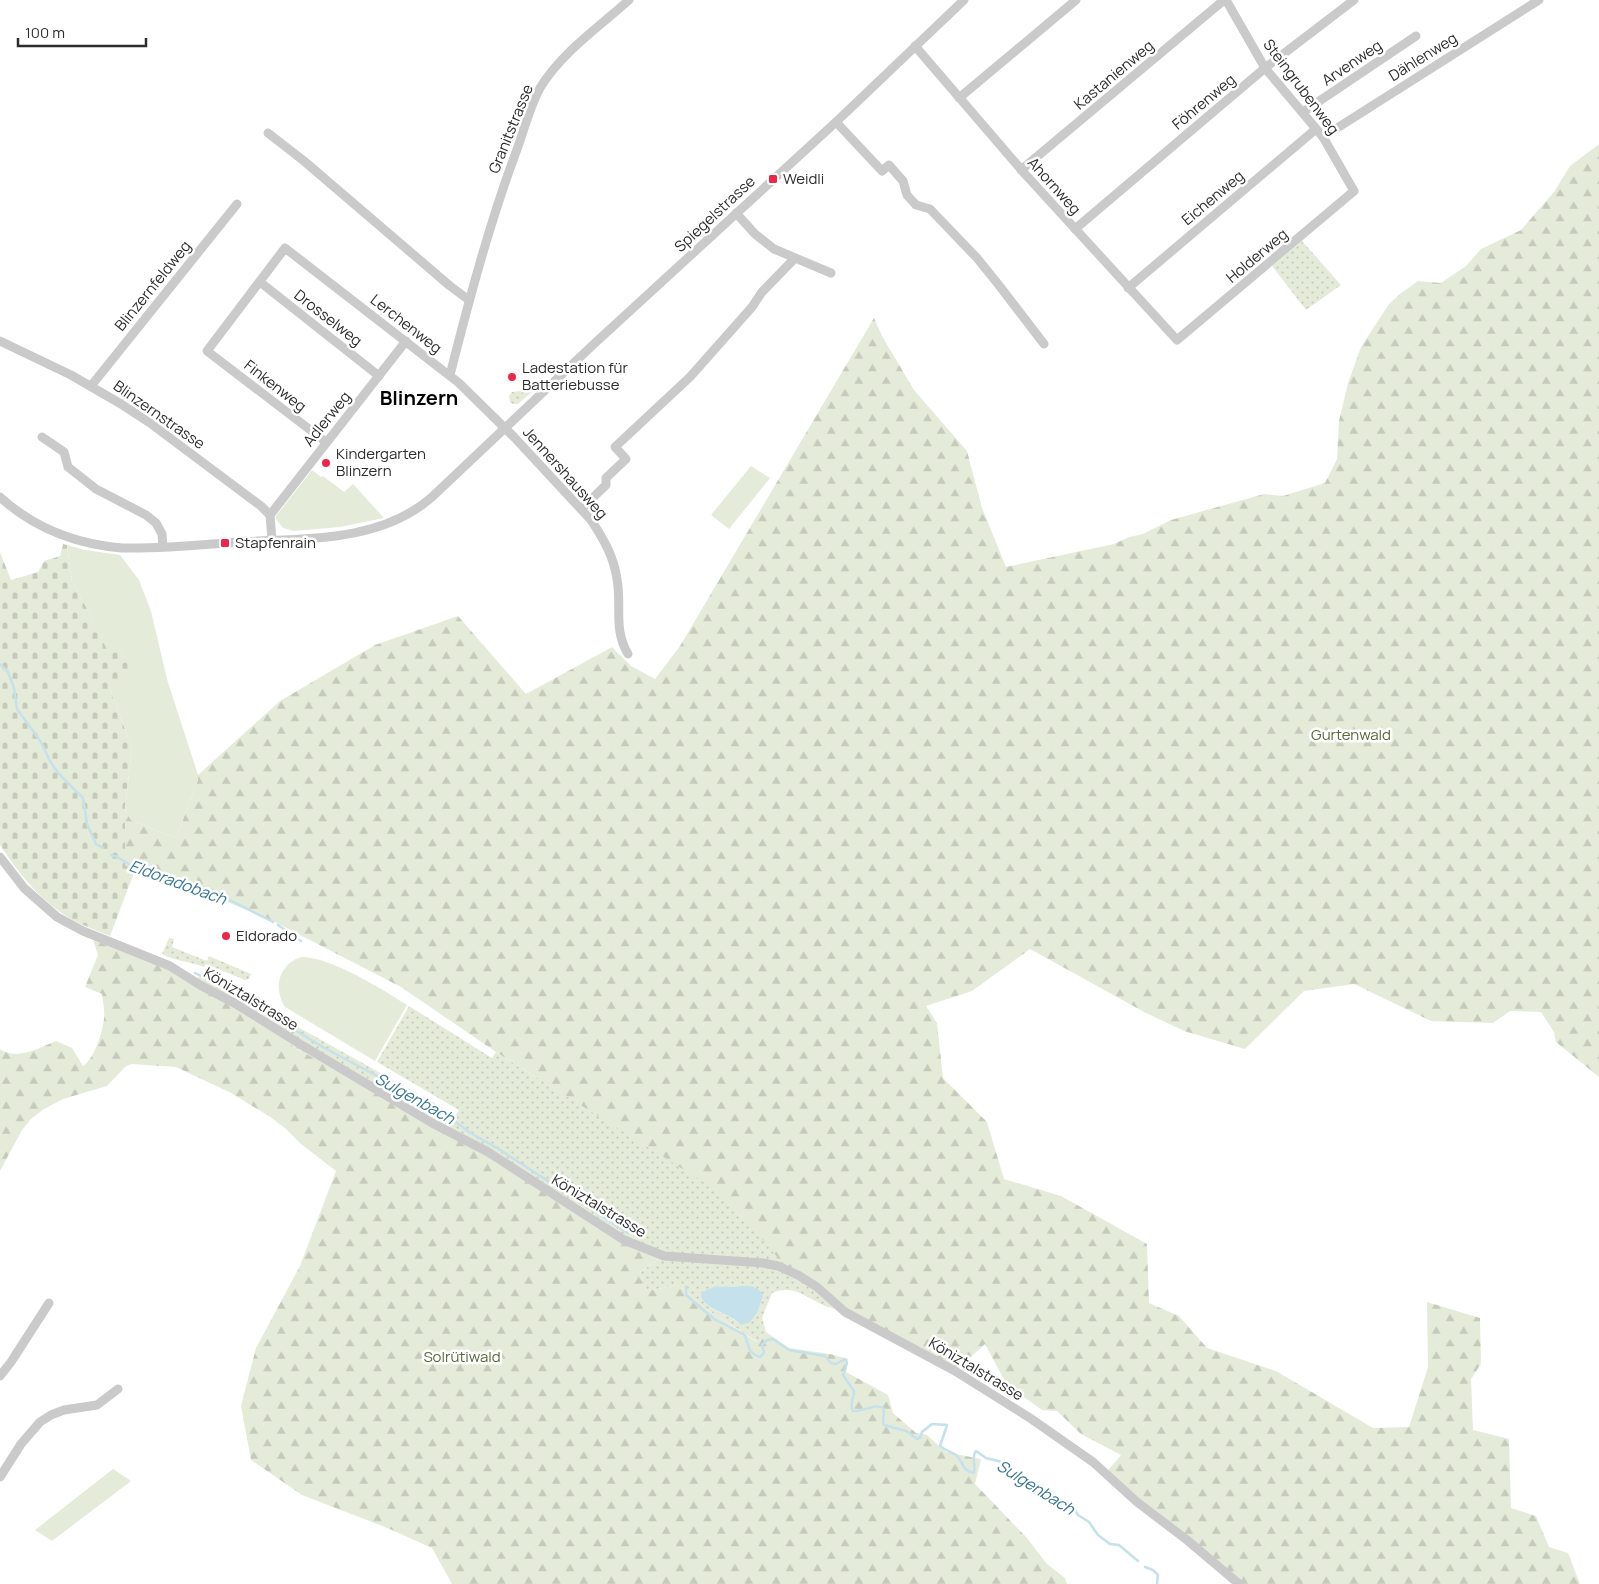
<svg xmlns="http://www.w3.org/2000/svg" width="1599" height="1584" viewBox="0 0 1599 1584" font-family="Manrope,sans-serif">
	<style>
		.grass { fill: url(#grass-dots); fill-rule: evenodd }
		.forest { fill: url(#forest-firs) }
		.cemetery { fill: url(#cemetery-stones) }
		.green { fill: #e5ebd9 }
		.water { fill: #c4e1ec }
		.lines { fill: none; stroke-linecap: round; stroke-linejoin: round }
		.stream { stroke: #c4e1ec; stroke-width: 2.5 }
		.street { stroke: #cacaca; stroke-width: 9 }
		.poi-dot { fill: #ec2649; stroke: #fff; stroke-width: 2 }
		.labels { text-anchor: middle; stroke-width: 5; stroke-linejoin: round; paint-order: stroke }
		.street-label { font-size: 15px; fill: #2d2d2d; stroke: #fff }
		.poi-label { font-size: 15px; fill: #2d2d2d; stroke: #fff; text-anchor: start }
		.park-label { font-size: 15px; fill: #556a39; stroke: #fff }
		.water-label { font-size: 16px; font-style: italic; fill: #387892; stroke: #fff }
		.district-label { font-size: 20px; font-weight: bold; fill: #000; stroke: #fff }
	</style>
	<defs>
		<pattern id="grass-dots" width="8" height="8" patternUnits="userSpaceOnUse" patternTransform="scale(1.25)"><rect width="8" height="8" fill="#e5ebd9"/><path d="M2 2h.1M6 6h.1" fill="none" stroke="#c5cabb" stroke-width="1.8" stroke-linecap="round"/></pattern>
		<pattern id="forest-firs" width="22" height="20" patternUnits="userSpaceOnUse" patternTransform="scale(1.25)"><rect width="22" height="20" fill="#e5ebd9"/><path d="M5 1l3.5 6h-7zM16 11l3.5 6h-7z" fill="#c5cabb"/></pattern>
		<pattern id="cemetery-stones" width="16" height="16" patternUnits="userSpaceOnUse" patternTransform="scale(1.25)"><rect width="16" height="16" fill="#e5ebd9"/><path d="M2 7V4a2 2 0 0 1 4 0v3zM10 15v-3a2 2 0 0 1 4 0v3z" fill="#c5cabb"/></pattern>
	</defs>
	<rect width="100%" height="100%" fill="#fff"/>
	<g class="grass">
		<path d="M1302 241 1341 285 1306 310 1272 266Z"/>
		<path d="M541 382 542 383 518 404H513L510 402 509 396 512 392 520 391Z"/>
		<path d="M169 938 174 939 172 947 207 961 209 956 251 974 249 979 245 980 206 964 204 967C189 961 177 962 162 954Z"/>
		<path d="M202 973 223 979 287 1021 456 1115 459 1110 377 1062 409 1006 492 1058 496 1052 713 1187 742 1217 845 1311C839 1310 832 1308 825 1306 806 1298 795 1284 772 1293L762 1318 766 1332 758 1342 709 1311 678 1285 647 1291 643 1285 640 1272 662 1257 640 1248 373 1087 296 1049 264 1020 196 981ZM730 1286C743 1286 755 1284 763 1296L758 1311 741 1325C728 1312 709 1312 701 1297Z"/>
	</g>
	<g class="forest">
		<path d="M1599 144V1077L1556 1042 1554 1032 1541 1012 1510 1011 1493 1023 1431 1021 1354 984 1304 991 1245 1049 1184 1031 1146 1013 1030 949 972 991 926 1006 937 1023 943 1078 987 1122 1004 1179 1061 1196 1147 1244 1149 1303 1179 1316 1207 1348 1276 1371 1373 1428 1409 1427 1428 1367 1427 1302 1480 1318 1481 1364 1471 1379 1473 1430 1509 1439 1511 1508 1536 1516 1549 1547 1568 1553 1580 1584H1238L1105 1474 1121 1455 1081 1434 1057 1411 1042 1410 1007 1385 985 1344 955 1371 845 1311 781 1261 742 1217 713 1188 496 1052 401 987 273 921 151 870H135L125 866V809L131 820 176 838 198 780V775L280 701 375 645 458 616 526 694 612 647 631 666 655 679 680 646 874 318 882 336 914 390 967 451 982 508 1006 567 1114 544 1129 537 1143 534 1171 520 1264 494 1283 496 1325 483 1337 459 1339 421 1348 383 1361 347 1389 304 1400 294 1418 281 1441 283 1466 266 1481 249 1521 230 1554 192 1570 166Z"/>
		<path d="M93 940 150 961 196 981 264 1020 296 1049 373 1087 624 1240 663 1256 640 1272 643 1285 647 1291 678 1285 709 1311 757 1342 766 1332 789 1348 830 1354 848 1359 846 1372 888 1395 893 1413 916 1433 927 1435 946 1452 981 1459 975 1484 1027 1538 1047 1564 1065 1578 1067 1584H452L432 1548 385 1527 302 1495 251 1460 241 1406 256 1348 300 1266 336 1171 301 1144 286 1129 269 1116 231 1093 176 1067 131 1064 125 1067 107 1086 63 1099 44 1109 31 1119 22 1130 0 1171V1049C17 1061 39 1048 56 1041L72 1048 83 1066C95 1058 102 1033 104 1019 105 1011 103 1002 102 994L85 987 98 955Z"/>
	</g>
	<path class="cemetery" d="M63 544 67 545 72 582 89 612 109 653 122 650 133 677 110 689 132 748 125 809V865L135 870 110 936C93 929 75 923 60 912 35 894 17 871 0 845V552L11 580 38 572 44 561 60 556Z"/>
	<g class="green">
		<path d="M751 466 770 478 729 529 711 515Z"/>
		<path d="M312 470 321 477 323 476 344 492 353 484 384 518 340 527 294 531 283 528 276 519V516Z"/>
		<path d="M67 545 85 550 120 555 139 580 151 611 167 679 198 775V780L176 838 131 820 125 809 132 748 110 689 132 676 122 650 109 654 89 612 72 582Z"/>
		<path d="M301 957C329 956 382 989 407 1005L375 1061 285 1007C273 988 278 965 301 957Z"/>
		<path d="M113 1469 131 1481 52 1541 35 1530Z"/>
	</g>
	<path class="water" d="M744 1286C752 1286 760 1287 763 1296L758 1311 750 1322 741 1325C729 1312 709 1312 701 1297L702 1292 714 1287Z"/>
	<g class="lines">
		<g class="stream">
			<path d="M0 664 8 672 14 688 17 709 41 742 50 761 58 773 83 798 87 824 96 844"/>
			<path d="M96 844 103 848"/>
			<path d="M111 855C125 857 132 873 147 869L222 896 273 922"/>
			<path d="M278 925 301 941"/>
			<path d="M195 973 234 992 321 1046 439 1109 469 1132 502 1151 628 1233"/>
			<path d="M686 1287V1295L714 1319 745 1335C748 1345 749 1354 760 1357L764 1353 762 1345 767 1340 773 1339 789 1350 825 1356 831 1363 836 1364 845 1359 847 1363 843 1375 854 1391C854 1398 849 1405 853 1411 864 1412 874 1403 883 1408 886 1414 881 1418 884 1425L906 1431 917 1439 920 1438 922 1432 932 1424 947 1425 940 1446C945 1450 951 1452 956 1455 964 1461 960 1470 974 1473 976 1465 971 1457 976 1451L986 1458 1002 1462 1015 1473 1034 1482 1038 1487 1044 1489 1059 1498 1069 1509 1075 1510 1078 1515 1089 1522 1098 1535 1110 1544 1119 1545 1138 1561"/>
			<path d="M1145 1567 1153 1570 1158 1575 1157 1584"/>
		</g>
		<g class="street">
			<path d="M915 46 1025 174 1177 340 1354 191 1323 137 1265 68 1226 0"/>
			<path d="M959 98 1076 0"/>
			<path d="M1303 112 1416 36"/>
			<path d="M836 122 882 171 889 165 903 181 907 195 916 205 930 209 977 258 998 284 1044 344"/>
			<path d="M268 133 304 161 450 286 469 300"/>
			<path d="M1323 137 1539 0"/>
			<path d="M1021 170 1224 0"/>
			<path d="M736 213 755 234 774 249 831 273"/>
			<path d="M1075 229 1265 68 1354 0"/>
			<path d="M260 282 379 376"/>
			<path d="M1128 288 1316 129"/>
			<path d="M0 341 71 375 121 404 150 423 261 506 270 515 272 540"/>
			<path d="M450 375C469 300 489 225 516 152 524 131 529 108 540 88 561 53 599 27 629 0"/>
			<path d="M91 386 237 204"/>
			<path d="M42 437 64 452 68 467 96 489 146 515 156 523 162 534 163 547"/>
			<path d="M326 442 207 351 285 248 459 383 514 437 591 520C603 538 614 557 617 579 622 606 613 629 628 654"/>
			<path d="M0 497C35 529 75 544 122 548 161 549 200 545 239 542 304 538 380 543 432 497L595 343 836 122 964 0"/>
			<path d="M581 509 606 485V478L626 459 615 447 690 377 752 307 762 292 794 259"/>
			<path d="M270 515 406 341"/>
			<path d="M0 857 24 888 57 917 83 931 170 966 200 985 236 1004 300 1044 432 1123 488 1152 624 1240 664 1256 763 1263 778 1266 798 1275 817 1287 845 1312 955 1371 1030 1418 1093 1462 1137 1502 1187 1540 1239 1584"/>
			<path d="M0 1376 11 1362 49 1303"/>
			<path d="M0 1477 21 1444 40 1422 51 1415 64 1410 97 1405 118 1389"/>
		</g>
	</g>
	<g class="poi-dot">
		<rect x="768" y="174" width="10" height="10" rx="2.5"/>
		<circle cx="512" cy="377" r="5"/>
		<circle cx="326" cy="463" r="5"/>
		<rect x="220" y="538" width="10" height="10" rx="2.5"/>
		<circle cx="226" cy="936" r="5"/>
	</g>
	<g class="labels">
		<g class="street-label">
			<text transform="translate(1423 57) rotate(-32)" y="5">Dählenweg</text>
			<text transform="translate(1352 63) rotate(-34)" y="5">Arvenweg</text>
			<text transform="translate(1114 75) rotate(-40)" y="5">Kastanienweg</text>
			<text transform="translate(1301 87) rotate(53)" y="5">Steingrubenweg</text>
			<text transform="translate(1204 102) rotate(-40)" y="5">Föhrenweg</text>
			<text transform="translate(511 129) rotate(-68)" y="5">Granitstrasse</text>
			<text transform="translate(1054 186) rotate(48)" y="5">Ahornweg</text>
			<text transform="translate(1213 198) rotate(-40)" y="5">Eichenweg</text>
			<text transform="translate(715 214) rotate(-43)" y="5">Spiegelstrasse</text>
			<text transform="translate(1257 256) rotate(-40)" y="5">Holderweg</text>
			<text transform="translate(153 286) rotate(-51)" y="5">Blinzernfeldweg</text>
			<text transform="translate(328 318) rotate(38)" y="5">Drosselweg</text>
			<text transform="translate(406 324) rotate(38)" y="5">Lerchenweg</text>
			<text transform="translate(275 386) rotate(38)" y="5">Finkenweg</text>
			<text transform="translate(159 415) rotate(35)" y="5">Blinzernstrasse</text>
			<text transform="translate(327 419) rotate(-51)" y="5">Adlerweg</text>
			<text transform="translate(565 473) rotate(48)" y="5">Jennershausweg</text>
			<text transform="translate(251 999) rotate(31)" y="5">Köniztalstrasse</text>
			<text transform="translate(599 1206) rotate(31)" y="5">Köniztalstrasse</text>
			<text transform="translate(976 1369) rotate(31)" y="5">Köniztalstrasse</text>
		</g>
		<g class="poi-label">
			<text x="783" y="184">Weidli</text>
			<text x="522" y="373">Ladestation für<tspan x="522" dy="17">Batteriebusse</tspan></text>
			<text x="336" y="459">Kindergarten<tspan x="336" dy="17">Blinzern</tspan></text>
			<text x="235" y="548">Stapfenrain</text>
			<text x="236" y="941">Eldorado</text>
		</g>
		<g class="park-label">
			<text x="1351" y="740">Gurtenwald</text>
			<text x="462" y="1362">Solrütiwald</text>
		</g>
		<g class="water-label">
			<text transform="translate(178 882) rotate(20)" y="6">Eldoradobach</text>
			<text transform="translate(415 1098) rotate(29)" y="6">Sulgenbach</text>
			<text transform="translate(1036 1487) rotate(32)" y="6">Sulgenbach</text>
		</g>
		<g class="district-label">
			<text x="419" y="405">Blinzern</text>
		</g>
	</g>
	<path d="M18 38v8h128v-8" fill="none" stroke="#2d2d2d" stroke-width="2.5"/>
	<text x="25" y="38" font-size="15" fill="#2d2d2d" stroke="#ffffff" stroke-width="4" paint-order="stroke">100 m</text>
</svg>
